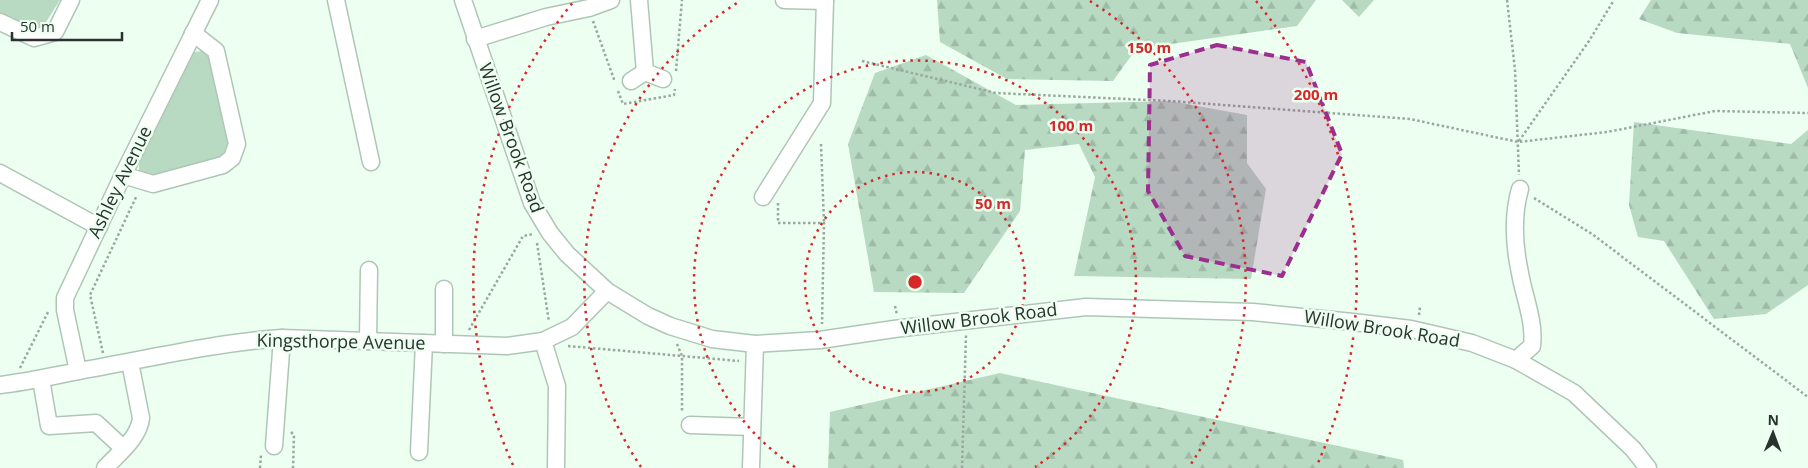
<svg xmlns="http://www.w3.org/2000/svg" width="1808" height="468" viewBox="0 0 1808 468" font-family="'Open Sans',sans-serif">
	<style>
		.green { fill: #b8d9c2 }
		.forest { fill: url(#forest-firs) }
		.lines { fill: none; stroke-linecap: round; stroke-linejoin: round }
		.minor-casing { stroke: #afc6b6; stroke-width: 19 }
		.path { stroke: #99a89d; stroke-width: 2.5; stroke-dasharray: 2.5 2.5; stroke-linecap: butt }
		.minor { stroke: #fff; stroke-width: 16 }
		.marked { fill: #9b2e8e; fill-opacity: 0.2; stroke: #9b2e8e; stroke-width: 4; stroke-dasharray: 10 6; stroke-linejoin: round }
		.ring { fill: none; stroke: #d62828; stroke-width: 2.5; stroke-dasharray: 2.5 5 }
		.labels { text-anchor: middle; stroke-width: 5; stroke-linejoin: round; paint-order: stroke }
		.street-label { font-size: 18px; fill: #29322c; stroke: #ecfff1 }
		.centre { fill: #d62828; stroke: #ecfff1; stroke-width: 2.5 }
		.ring-label { font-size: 15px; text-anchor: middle; font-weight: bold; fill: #d62828; stroke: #ecfff1; stroke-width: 5; stroke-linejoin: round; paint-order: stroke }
	</style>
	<defs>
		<pattern id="forest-firs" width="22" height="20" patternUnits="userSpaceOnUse" patternTransform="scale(1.25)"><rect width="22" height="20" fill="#b8d9c2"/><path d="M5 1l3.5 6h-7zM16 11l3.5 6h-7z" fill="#9ebba7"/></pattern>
	</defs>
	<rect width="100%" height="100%" fill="#ecfff1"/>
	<g class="green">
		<path d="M0 0H60L43 27 19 24 0 14Z"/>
		<path d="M203 51 211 59 231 138 226 150 216 161 154 176 139 170V163L194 52Z"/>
	</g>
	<g class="forest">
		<path d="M937 0H1316L1297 26 1136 49 1113 81 1007 79 940 42Z"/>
		<path d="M1342 0H1374L1359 17Z"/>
		<path d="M1651 0H1808V88L1790 44 1677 33 1639 19Z"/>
		<path d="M926 55 1016 105 1170 101 1247 115V163L1266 189 1251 279 1074 276 1095 177 1079 144 1025 150 1020 211 964 293 874 292 848 144 875 73Z"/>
		<path d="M1634 122 1791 144 1808 130V285L1766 314 1714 319 1664 241 1638 237 1629 205Z"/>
		<path d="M1000 373 1403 460 1404 468H828L830 412Z"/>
	</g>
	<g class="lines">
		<defs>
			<g id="minor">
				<path d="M336 0 371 162"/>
				<path d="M463 0 532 203 550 233 567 254 607 291 648 316 670 326 712 339 755 344 820 340 894 329 1086 307 1253 312 1353 322 1411 329 1472 343 1516 360 1574 393 1633 449 1648 468"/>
				<path d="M639 0 645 72"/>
				<path d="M784 0 825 1"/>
				<path d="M0 22 34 38 55 32 71 0"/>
				<path d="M475 39 546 17 589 8 611 0"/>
				<path d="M631 81 645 72 663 79"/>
				<path d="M0 173 99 227"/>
				<path d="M123 175 153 184 223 165 232 158 237 144 216 51 193 33"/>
				<path d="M763 197 822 103 825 0"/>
				<path d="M368 341 369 270"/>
				<path d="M543 341 557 386 556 468"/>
				<path d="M444 344V289"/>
				<path d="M1516 360 1532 346C1535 321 1524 297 1520 273 1514 245 1512 217 1520 189"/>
				<path d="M78 371 65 310V298L123 175 210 0"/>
				<path d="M41 379 49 426 96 423 123 448"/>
				<path d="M0 385C27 382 53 376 79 371 147 359 213 343 282 338L507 346 543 341 572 327 607 291"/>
				<path d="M690 425 752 427"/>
				<path d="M274 446 282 338"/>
				<path d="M419 452 424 343"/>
				<path d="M105 468C118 454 139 438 141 418L130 362"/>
				<path d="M751 468 755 344"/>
			</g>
		</defs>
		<use href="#minor" class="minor-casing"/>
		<g class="path">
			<path d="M1507 0 1515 70 1519 175"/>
			<path d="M593 21 615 82"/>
			<path d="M862 61 996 93 1170 101 1410 119 1518 142 1607 132 1715 111 1808 113"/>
			<path d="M676 71 682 0"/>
			<path d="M618 91 623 104 674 95 675 89"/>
			<path d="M1519 141 1589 41 1614 0"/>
			<path d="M821 144 824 223"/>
			<path d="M1534 198 1592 234 1808 397"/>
			<path d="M778 203V223H824L822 324"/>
			<path d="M537 243 549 322"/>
			<path d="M895 306 897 315"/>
			<path d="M1419 315 1420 307"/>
			<path d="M469 330 523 236 534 234"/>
			<path d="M677 344 682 356V412"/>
			<path d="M568 346 739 361"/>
			<path d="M103 353 90 295 137 195"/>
			<path d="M20 368 49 310"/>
			<path d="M291 432 294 435 293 468"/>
			<path d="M260 468 261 455"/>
			<path d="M962 468 966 335"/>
		</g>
		<use href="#minor" class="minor"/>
	</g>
	<path class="marked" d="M1217 45 1306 62 1342 154 1282 276 1185 256 1148 191 1150 65Z"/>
	<g class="ring">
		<circle cx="915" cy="282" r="110"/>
		<path d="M795 467A221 221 0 1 1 1035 467"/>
		<path d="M641 467A331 331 0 0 1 740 1M1090 1A331 331 0 0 1 1189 467"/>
		<path d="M513 465A442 442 0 0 1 574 1M1256 1A442 442 0 0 1 1317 465"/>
	</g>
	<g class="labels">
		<g class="street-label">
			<text transform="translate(511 138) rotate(70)" y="6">Willow Brook Road</text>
			<text transform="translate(120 182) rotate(-64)" y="6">Ashley Avenue</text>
			<text transform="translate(979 319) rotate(-7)" y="6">Willow Brook Road</text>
			<text transform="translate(1382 329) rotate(9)" y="6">Willow Brook Road</text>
			<text transform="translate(341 342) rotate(1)" y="6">Kingsthorpe Avenue</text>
		</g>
	</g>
	<circle cx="915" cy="282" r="8" class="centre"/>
	<g class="ring-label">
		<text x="1149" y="53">150 m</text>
		<text x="1316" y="100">200 m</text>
		<text x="1071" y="131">100 m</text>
		<text x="993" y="209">50 m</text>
	</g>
	<g transform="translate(1773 433) rotate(1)" stroke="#ecfff1" stroke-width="4" paint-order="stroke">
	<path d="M0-4L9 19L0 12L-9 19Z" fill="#29322c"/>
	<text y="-8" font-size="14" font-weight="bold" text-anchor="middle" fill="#29322c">N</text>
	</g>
	<path d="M12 32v8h110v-8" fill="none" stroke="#29322c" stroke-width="2.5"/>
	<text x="20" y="32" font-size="15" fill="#29322c" stroke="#ecfff1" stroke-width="4" paint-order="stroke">50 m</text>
</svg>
